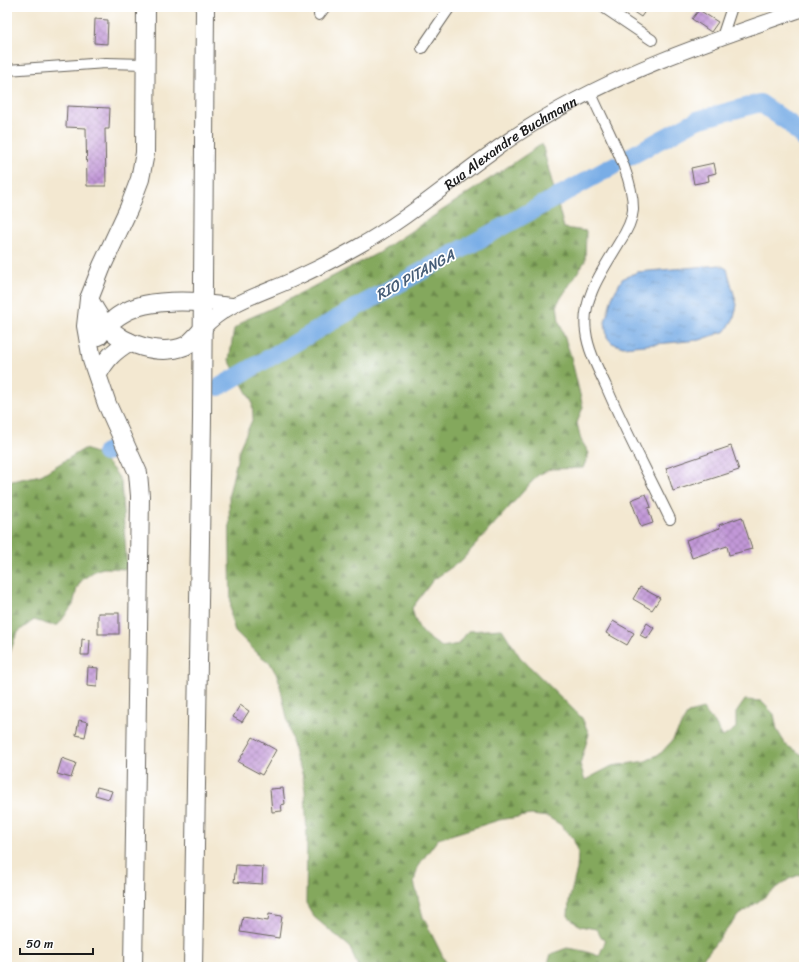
<svg xmlns="http://www.w3.org/2000/svg" width="811" height="974" viewBox="0 0 811 974" font-family="Sriracha,sans-serif">
	<style>
		.forest { fill: url(#forest-firs); stroke: #50623c }
		.water { fill: url(#water-ripples); stroke: #4a6481 }
		.lines { fill: none; stroke-linecap: round; stroke-linejoin: round }
		.river { stroke: #79ade6; stroke-width: 18 }
		.building { fill: url(#building-cross-hatch) }
		.street-casing { stroke: #67635b; stroke-width: 12 }
		.secondary-casing { stroke: #67635b; stroke-width: 16 }
		.highway-casing { stroke: #67635b; stroke-width: 20 }
		.street { stroke: #fff; stroke-width: 10 }
		.secondary { stroke: #fff; stroke-width: 14 }
		.highway { stroke: #fff; stroke-width: 18 }
		.labels { text-anchor: middle; stroke-width: 3.5; stroke-linejoin: round; paint-order: stroke }
		.street-label { font-size: 14px; fill: #1c1c1c; stroke: #fff }
		.water-label { font-size: 15px; font-style: italic; fill: #465d77; stroke: #fff }
	</style>
	<defs>
		<pattern id="forest-firs" width="22" height="20" patternUnits="userSpaceOnUse"><rect width="22" height="20" fill="#84a85d"/><path d="M5 1l3.5 6h-7zM16 11l3.5 6h-7z" fill="#6b884c"/></pattern>
		<pattern id="water-ripples" width="26" height="14" patternUnits="userSpaceOnUse"><rect width="26" height="14" fill="#79ade6"/><path d="M2 4q2-2 4 0t4 0M15 11q2-2 4 0t4 0" fill="none" stroke="#628cba"/></pattern>
		<pattern id="building-cross-hatch" width="8" height="8" patternUnits="userSpaceOnUse"><rect width="8" height="8" fill="#c298d8"/><path d="M0 0l8 8M0 8l8-8" fill="none" stroke="#9d7bae"/></pattern>
	</defs>
	<rect width="100%" height="100%" fill="#fff"/>
	<filter id="ink" filterUnits="userSpaceOnUse"><feTurbulence type="fractalNoise" baseFrequency=".025" numOctaves="2"/><feDisplacementMap in="SourceGraphic" scale="8" xChannelSelector="R" yChannelSelector="G"/><feConvolveMatrix kernelMatrix="1 2 1 2 8 2 1 2 1" color-interpolation-filters="sRGB"/></filter>
	<filter id="wash" filterUnits="userSpaceOnUse"><feTurbulence type="fractalNoise" baseFrequency=".012" numOctaves="4" result="noise"/><feDisplacementMap in="SourceGraphic" scale="16" xChannelSelector="R" yChannelSelector="G"/><feGaussianBlur stdDeviation="0.9" result="paint"/><feColorMatrix in="noise" values="0 0 0 0 0 0 0 0 0 0 0 0 0 0 0 0 0 1.4 0 .05"/><feComposite in="paint" operator="in"/></filter>
	<g filter="url(#wash)">
		<rect width="100%" height="100%" fill="#f3e8d1"/>
		<g class="forest">
			<path d="M542 144 564 228 586 231 585 261 557 304 559 321 570 353 583 407 577 423 581 440 589 453 583 468 551 469 538 475 462 560 433 580 412 608C417 630 423 635 442 647L459 644 468 631 502 629 520 657 582 718 589 734 580 764 585 780 612 766 646 761 661 753 672 741 688 713 703 709 714 722 723 737 736 728V713L745 700 761 701 774 714 777 730 786 745 804 756V873L789 879 737 917 706 955 694 967H547L551 954 567 948 584 951 599 956 605 942 596 929 580 926 568 916 569 901 577 869 578 853 573 838 561 825 548 817 531 815 499 820 438 839 418 866 414 882 423 917 448 967H358L350 947 314 917 306 903 307 838 305 790 302 773 296 758 278 677 270 663 258 654 235 631 231 618 229 494 240 447 253 418 252 402 229 360 234 329 247 319 270 309 378 253Z"/>
			<path d="M84 449C99 452 115 469 121 482L127 569 104 568 96 570 82 580 77 588 73 605 58 625H50L34 620 19 631 15 638 7 662V482L41 475Z"/>
		</g>
		<path class="water" d="M720 265 727 269 737 305 734 318 726 331 700 340 623 347 612 343 607 337 605 322 612 297 622 279 637 272Z"/>
		<g class="lines">
			<g class="river">
				<path d="M629 157 697 120 760 103 789 123 804 139"/>
				<path d="M219 387 357 307 613 166"/>
				<path d="M105 453 118 446"/>
			</g>
		</g>
		<g id="blocks">
			<g class="building">
				<path d="M626 7H648L641 17Z"/>
				<path d="M699 10 718 22 711 32 692 19Z"/>
				<path d="M95 19 108 20 107 44 94 43Z"/>
				<path d="M67 106 110 108 109 129H105L106 186H87L86 128 66 127Z"/>
				<path d="M714 163 716 173 708 175 709 181 694 184 691 168Z"/>
				<path d="M731 446 739 470 673 491 666 468Z"/>
				<path d="M646 494 651 507 648 508 653 523 641 527 631 500Z"/>
				<path d="M742 517 752 549 729 555 727 546 692 558 686 540 720 528 719 525Z"/>
				<path d="M640 587 660 598 652 610 633 599Z"/>
				<rect x="98" y="613" width="21" height="21"/>
				<path d="M613 621 634 633 627 645 606 633Z"/>
				<path d="M647 623 654 628 647 639 640 635Z"/>
				<path d="M82 639 90 640 89 655H81Z"/>
				<path d="M88 667 98 668 97 687 87 686Z"/>
				<path d="M240 705 249 711 242 722 233 717Z"/>
				<path d="M79 720 88 722 85 737 76 735Z"/>
				<path d="M253 737 276 750 262 775 238 762Z"/>
				<path d="M62 758 76 763 71 778 57 774Z"/>
				<path d="M97 787 112 791 109 799 95 795Z"/>
				<path d="M283 788 285 804 281 805 282 811 272 812 270 789Z"/>
				<path d="M236 865 263 867 262 884 234 882Z"/>
				<path d="M269 914 282 916 279 938 240 932 243 917 268 921Z"/>
			</g>
		</g>
	</g>
	<g filter="url(#ink)">
		<use href="#blocks" fill-opacity="0" stroke="#67635b" stroke-width="1"/>
		<g class="lines">
			<defs>
				<g id="street">
					<path d="M603 7 652 40"/>
					<path d="M319 15 325 7"/>
					<path d="M722 37 732 7"/>
					<path d="M422 48 450 7"/>
					<path d="M7 70 106 63 146 64"/>
					<path d="M590 91C604 125 634 174 633 210 632 222 625 234 619 243 603 270 581 299 586 332 588 350 598 369 606 386 625 431 649 475 670 519"/>
				</g>
				<g id="secondary">
					<path d="M202 302 232 305"/>
					<path id="s1" d="M203 329C226 303 261 294 292 280 314 270 336 259 357 247 419 213 471 162 532 125 617 72 710 41 804 9"/>
				</g>
				<g id="highway">
					<path d="M89 299C94 308 99 318 106 325 123 345 160 356 185 346 191 343 198 334 203 329"/>
					<path d="M99 336C122 300 164 300 202 302"/>
					<path d="M98 374C106 359 114 351 129 342"/>
					<path d="M133 967 140 496 138 473 107 404 92 360 86 326 89 299 102 266 129 208 140 179 145 153 146 7"/>
					<path d="M193 967 202 419 205 7"/>
				</g>
			</defs>
			<use href="#street" class="street-casing"/>
			<use href="#secondary" class="secondary-casing"/>
			<use href="#highway" class="highway-casing"/>
			<use href="#street" class="street"/>
			<use href="#secondary" class="secondary"/>
			<use href="#highway" class="highway"/>
		</g>
	</g>
	<g class="labels">
		<g class="street-label">
			<text dy="5" stroke="none"><textPath href="#s1" startOffset="361">Rua Alexandre Buchmann</textPath></text>
		</g>
		<g class="water-label">
			<text transform="translate(415 275) rotate(-29)" y="5">RIO PITANGA</text>
		</g>
	</g>
	<rect width="811" height="974" fill="none" stroke="#fff" stroke-width="24"/>
	<path d="M20 948v6h73v-6" fill="none" stroke="#1c1c1c" stroke-width="2"/>
	<text x="26" y="948" font-size="12" fill="#1c1c1c" stroke="#ffffff" stroke-width="3" paint-order="stroke">50 m</text>
</svg>
